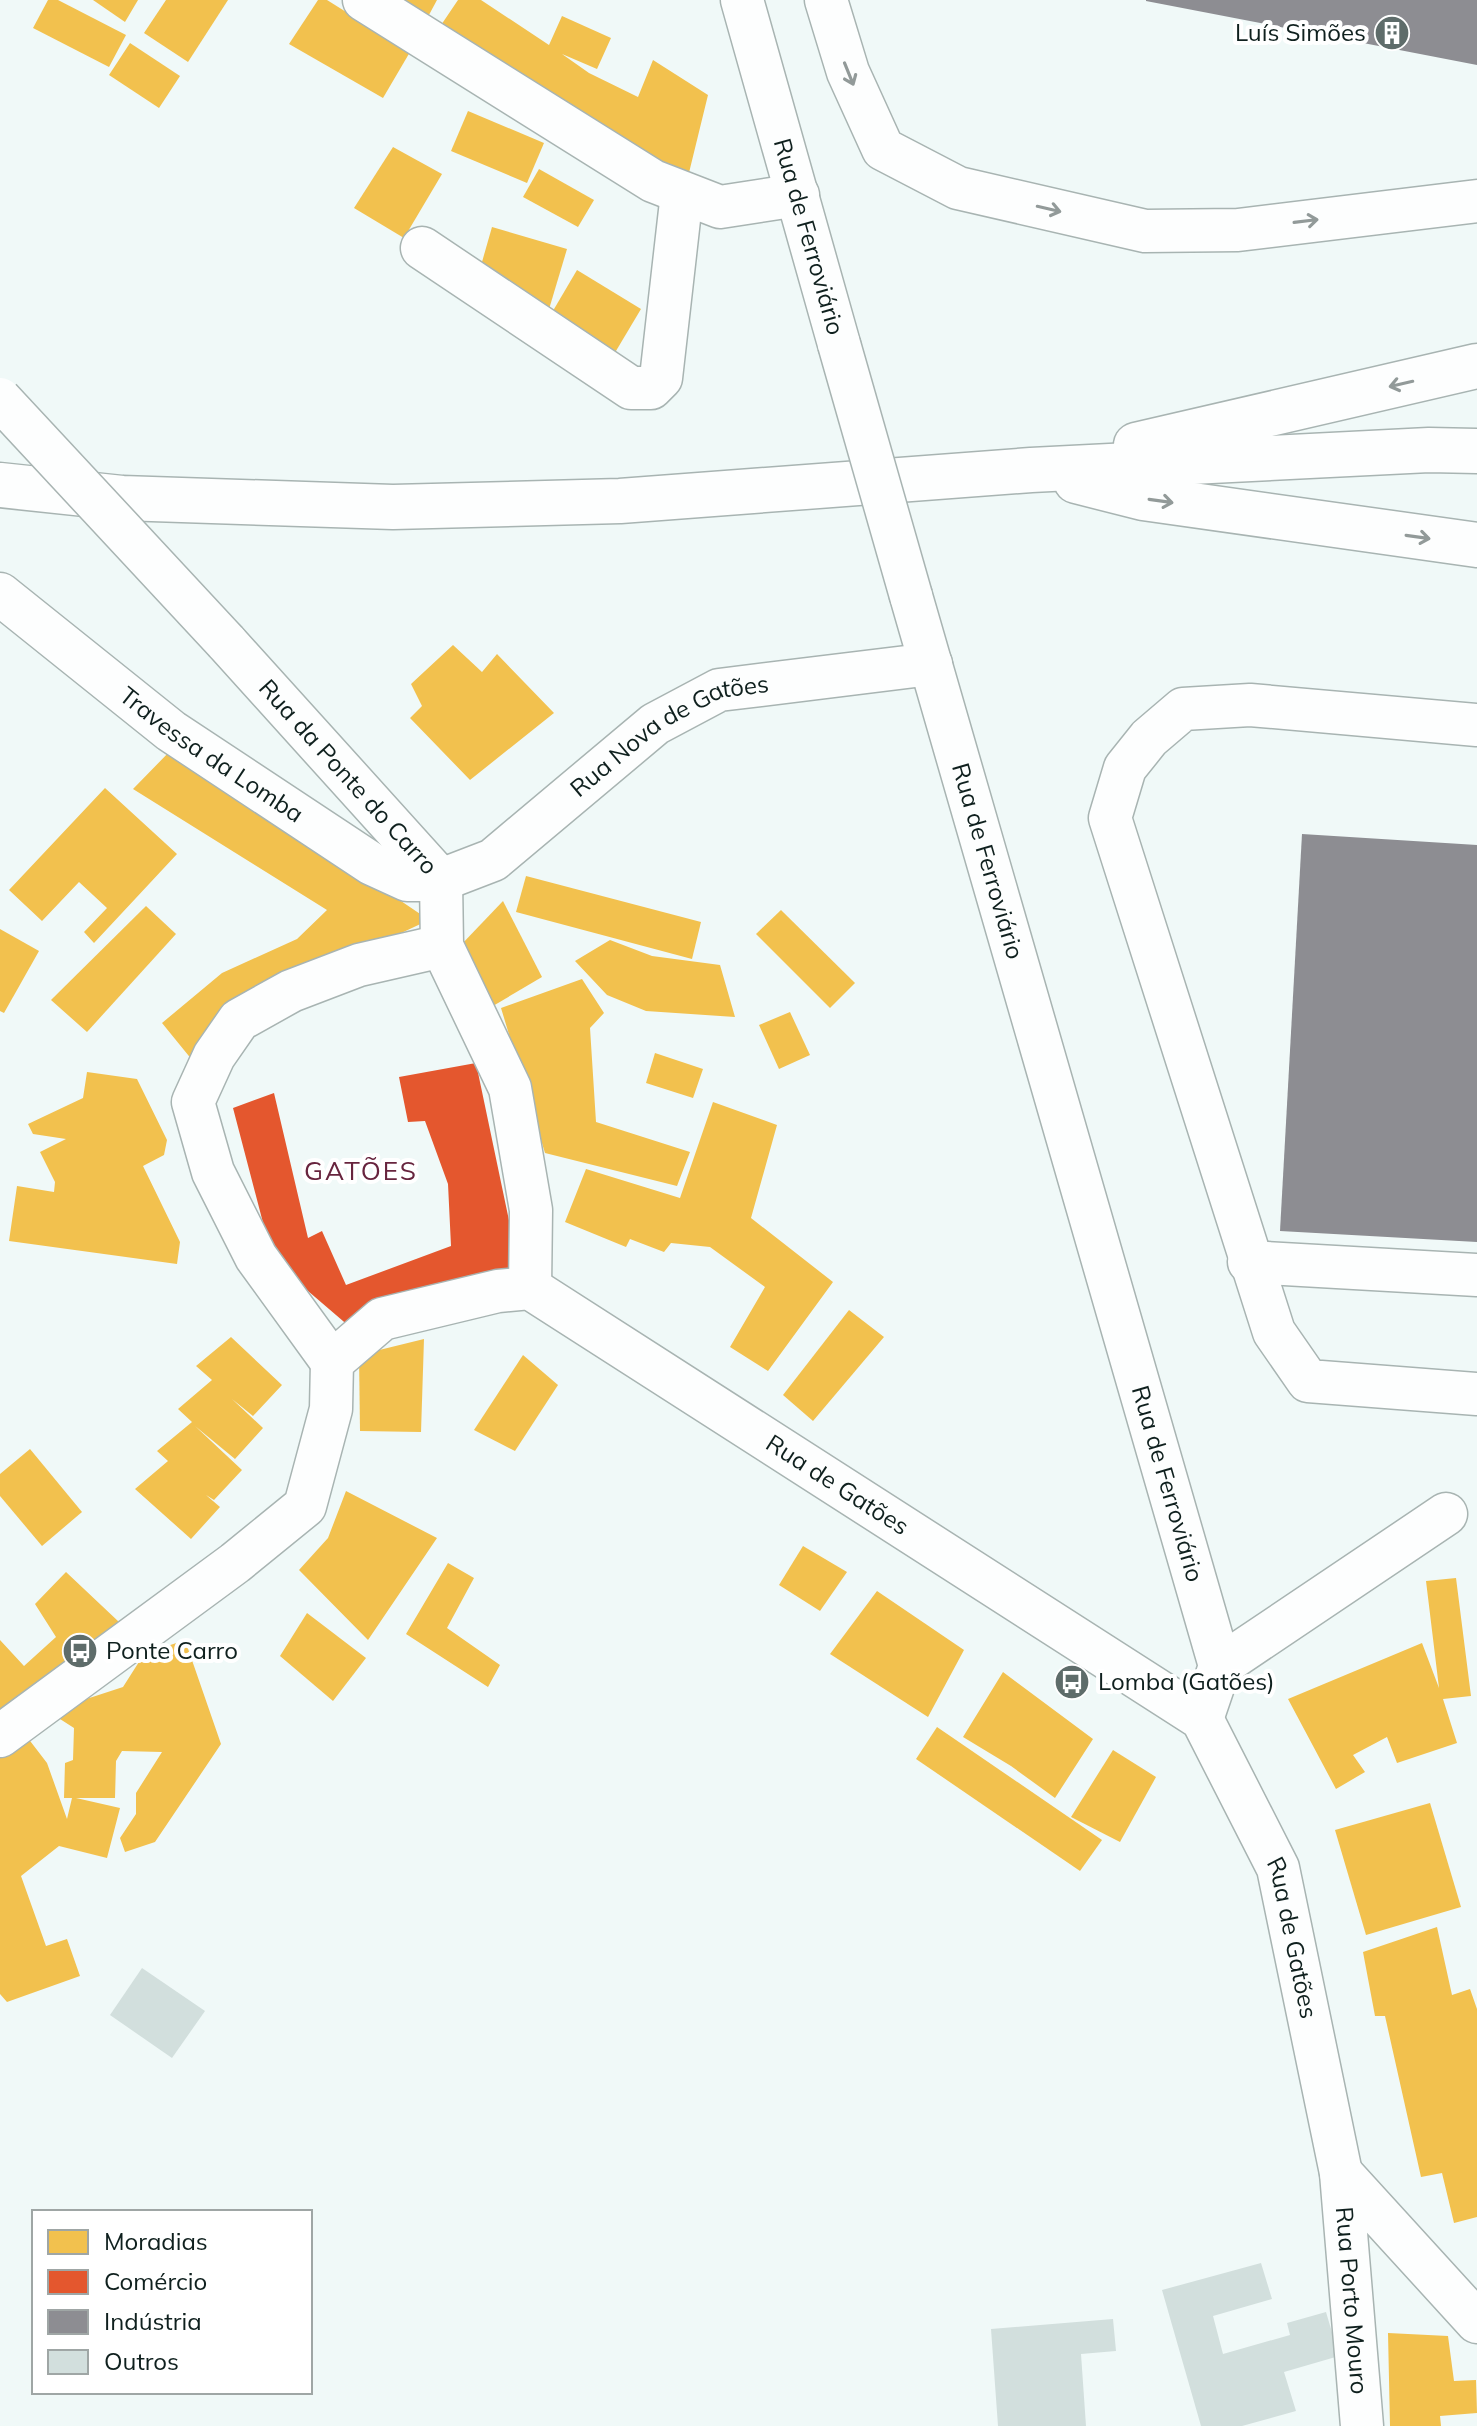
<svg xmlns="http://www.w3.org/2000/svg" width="1477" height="2426" viewBox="0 0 1477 2426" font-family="Mulish,sans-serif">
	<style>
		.homes { fill: #f2c14e }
		.shops { fill: #e4572e }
		.industry { fill: #8d8d92 }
		.building { fill: #d2dfdd }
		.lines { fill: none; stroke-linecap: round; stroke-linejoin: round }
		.minor-casing { stroke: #a8b4b2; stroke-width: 45 }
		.highway-casing { stroke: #a8b4b2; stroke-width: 47 }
		.minor { stroke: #fdfefe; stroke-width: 42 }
		.highway { stroke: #fdfefe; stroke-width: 44 }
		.minor-bridge-casing { stroke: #a8b4b2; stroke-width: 45; stroke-linecap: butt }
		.minor-bridge { stroke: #fdfefe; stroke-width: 42 }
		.oneway { stroke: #929a99 }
		.labels { text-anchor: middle; stroke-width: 8; stroke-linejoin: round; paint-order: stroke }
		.poi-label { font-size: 24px; fill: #0f201e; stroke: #fff; text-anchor: start }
		.street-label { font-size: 24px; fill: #0f201e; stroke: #fff }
		.neighbourhood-label { font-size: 26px; letter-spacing: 2px; fill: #67243e; stroke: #fff }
	</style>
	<rect width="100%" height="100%" fill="#f0f9f8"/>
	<g class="homes">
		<path d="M48 0H58L126 35 109 67 33 28Z"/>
		<path d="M93 0H138L125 22Z"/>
		<path d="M166 0H228L188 62 144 33Z"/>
		<path d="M318 0H327L410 52 383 98 289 44Z"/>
		<path d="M382 0H437L423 26Z"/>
		<path d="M458 0H481L549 45 562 16 611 38 597 69 562 54 589 73 638 97 653 60 708 95 686 185 435 34Z"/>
		<path d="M130 43 180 76 159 108 109 75Z"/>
		<path d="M468 111 544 143 527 183 451 151Z"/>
		<path d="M393 147 442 174 404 238 354 208Z"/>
		<path d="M539 169 594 200 578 227 523 197Z"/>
		<path d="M492 227 567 249 547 316 480 269Z"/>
		<path d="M577 270 641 309 610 361 547 321Z"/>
		<path d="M453 645 482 672 497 654 554 713 470 780 410 718 422 706 411 684Z"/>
		<path d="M174 747 429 920 237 1010 197 1066 162 1023 222 973 297 939 327 910 133 789Z"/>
		<path d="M105 788 177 854 94 943 84 932 107 908 79 882 42 921 9 890Z"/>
		<path d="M526 876 701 922 692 959 516 912Z"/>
		<path d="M503 901 542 977 493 1006 460 946Z"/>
		<path d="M146 906 176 934 87 1032 51 1000Z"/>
		<path d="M781 910 855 983 830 1008 756 934Z"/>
		<path d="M0 929 39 951 4 1013 0 1011Z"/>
		<path d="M610 940 652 956 720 965 735 1017 646 1011 607 995 575 961Z"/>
		<path d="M582 979 604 1013 590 1028 596 1122 690 1152 677 1186 545 1153 501 1008Z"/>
		<path d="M790 1012 810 1055 779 1069 759 1025Z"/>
		<path d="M655 1053 703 1069 693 1098 646 1083Z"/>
		<path d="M87 1072 137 1079 167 1140 164 1155 143 1166 180 1242 177 1264 9 1241 17 1186 54 1192 55 1182 40 1152 66 1139 33 1134 28 1124 83 1098Z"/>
		<path d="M713 1102 777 1125 751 1218 833 1282 768 1371 730 1347 765 1287 710 1247 671 1243 664 1252 630 1239 626 1247 565 1222 586 1169 680 1198Z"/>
		<path d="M849 1310 884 1337 813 1421 783 1395Z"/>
		<path d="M231 1337 282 1385 253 1416 232 1399 263 1428 235 1459 195 1426 242 1470 214 1500 206 1495 220 1507 191 1539 135 1489 168 1461 157 1451 192 1422 178 1409 212 1380 196 1366Z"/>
		<path d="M424 1339 421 1432 360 1431 359 1355Z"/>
		<path d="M523 1355 558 1385 515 1451 474 1430Z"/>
		<path d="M30 1449 82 1512 42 1546 0 1496V1474Z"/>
		<path d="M346 1491 437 1538 368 1640 299 1570 328 1538Z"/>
		<path d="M803 1546 847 1572 820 1611 779 1585Z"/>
		<path d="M448 1563 474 1578 447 1628 500 1665 488 1687 406 1634Z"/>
		<path d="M66 1572 119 1622 0 1718V1640L24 1666 56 1637 35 1604Z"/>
		<path d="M1456 1578 1471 1696 1443 1699 1457 1743 1397 1763 1387 1737 1353 1755 1365 1772 1336 1789 1288 1699 1422 1643 1439 1688 1426 1581Z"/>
		<path d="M877 1591 964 1650 928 1717 830 1654Z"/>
		<path d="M307 1613 366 1658 333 1701 280 1656Z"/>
		<path d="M185 1640 221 1744 155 1842 125 1852 120 1838 136 1814V1793L162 1752 122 1751 116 1761 115 1798H76L120 1808 107 1858 59 1846 21 1876 46 1946 67 1939 80 1976 7 2002 0 1994V1751L24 1733 47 1763 67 1819 72 1798H64L65 1763 73 1760 74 1728 60 1719 68 1705 123 1687 144 1654Z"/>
		<path d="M1003 1672 1093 1739 1055 1798 1011 1766 963 1737Z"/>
		<path d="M937 1727 1102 1840 1080 1871 916 1759Z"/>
		<path d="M1113 1750 1156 1777 1120 1842 1071 1817Z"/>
		<path d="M1430 1803 1461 1907 1366 1935 1335 1830Z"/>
		<path d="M1437 1927 1452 1995 1470 1989 1477 2009V2217L1454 2223 1442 2173 1421 2177 1385 2016H1375L1363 1952Z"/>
		<path d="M1388 2333 1448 2336 1454 2381 1476 2380 1477 2413 1440 2416 1441 2426H1390Z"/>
	</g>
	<path class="shops" d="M476 1063 520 1273 350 1327 273 1261 233 1108 274 1093 308 1238 322 1231 346 1285 451 1246 448 1184 425 1121 408 1122 399 1077Z"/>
	<g class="industry">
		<path d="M1146 0H1477V65L1146 1Z"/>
		<path d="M1302 834 1477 845V1242L1280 1231Z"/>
	</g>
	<g class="building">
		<path d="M142 1968 205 2011 172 2058 110 2015Z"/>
		<path d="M1261 2263 1272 2299 1213 2316 1223 2354 1290 2335 1287 2323 1326 2312 1339 2356 1284 2372 1296 2411 1242 2426H1201L1162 2290Z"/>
		<path d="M1113 2319 1116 2351 1081 2354 1086 2426H998L991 2329Z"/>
	</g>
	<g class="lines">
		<defs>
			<g id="minor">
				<path d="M364 0 653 181 720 207 798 195"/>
				<path id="s1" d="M742 0 839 344"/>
				<path d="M826 0 848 72 883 149 958 188 1145 231 1238 230 1477 201"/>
				<path d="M422 248 631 388H651L661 378 682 193"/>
				<path id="s2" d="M0 594 171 731 372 864 407 880H441L493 860 655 724 719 690 931 664"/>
				<path id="s3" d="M911 596 1220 1666 1202 1719"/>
				<path id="s4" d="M226 642 441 880 442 946 510 1088 531 1210 530 1288"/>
				<path d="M1477 725 1250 705 1183 709 1149 738 1125 768 1110 818 1274 1332 1308 1381 1477 1394"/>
				<path d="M1249 1262 1477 1275"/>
				<path d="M332 1362 256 1257 213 1172 193 1102 214 1056 239 1020 291 991 359 965 442 946"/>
				<path d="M1220 1666 1446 1514"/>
				<path id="s5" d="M0 1736 235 1563 305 1506 331 1409 332 1362 382 1319 498 1291 530 1288 1202 1719 1278 1868 1341 2173 1362 2426"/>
				<path d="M1341 2173 1477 2322"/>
			</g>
			<g id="highway">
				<path d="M1136 445 1477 366"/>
				<path d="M1076 481 1143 498 1477 545"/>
				<path d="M0 485 122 498 393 507 620 501 1031 470 1429 450 1477 451"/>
			</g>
		</defs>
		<use href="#minor" class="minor-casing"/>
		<use href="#highway" class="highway-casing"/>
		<use href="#minor" class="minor"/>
		<use href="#highway" class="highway"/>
		<defs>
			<g id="minor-bridge">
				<path d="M839 344 911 596"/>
				<path d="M0 399 226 642"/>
			</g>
		</defs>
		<use href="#minor-bridge" class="minor-bridge-casing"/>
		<use href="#minor-bridge" class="minor-bridge"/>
	</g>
	<defs><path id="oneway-shaft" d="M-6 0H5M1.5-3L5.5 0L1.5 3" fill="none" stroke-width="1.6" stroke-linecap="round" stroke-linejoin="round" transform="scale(2)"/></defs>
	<g class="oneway">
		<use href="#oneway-shaft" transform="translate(849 74) rotate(68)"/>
		<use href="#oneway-shaft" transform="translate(1049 209) rotate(13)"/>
		<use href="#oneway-shaft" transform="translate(1306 221) rotate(-7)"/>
		<use href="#oneway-shaft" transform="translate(1401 384) rotate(167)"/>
		<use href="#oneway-shaft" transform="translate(1161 501) rotate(8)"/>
		<use href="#oneway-shaft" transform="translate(1418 537) rotate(8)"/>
	</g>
	<defs>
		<symbol id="building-disc" viewBox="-11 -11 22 22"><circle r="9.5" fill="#5e6c6a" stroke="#fff"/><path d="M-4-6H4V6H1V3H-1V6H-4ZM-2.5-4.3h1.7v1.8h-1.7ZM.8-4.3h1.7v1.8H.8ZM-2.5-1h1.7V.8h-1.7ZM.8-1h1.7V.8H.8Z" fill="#fff"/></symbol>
		<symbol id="bus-disc" viewBox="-11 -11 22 22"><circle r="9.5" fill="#5e6c6a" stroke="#fff"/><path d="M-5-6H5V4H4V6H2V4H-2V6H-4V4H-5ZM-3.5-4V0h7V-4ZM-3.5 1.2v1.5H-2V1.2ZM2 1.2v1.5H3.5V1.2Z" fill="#fff"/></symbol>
	</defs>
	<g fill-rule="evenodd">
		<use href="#building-disc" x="1372" y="13" width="40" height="40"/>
		<use href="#bus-disc" x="60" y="1631" width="40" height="40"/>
		<use href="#bus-disc" x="1052" y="1662" width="40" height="40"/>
	</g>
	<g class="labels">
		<g class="poi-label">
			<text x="1366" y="41" text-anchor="end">Luís Simões</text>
			<text x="106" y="1659">Ponte Carro</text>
			<text x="1098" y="1690">Lomba (Gatões)</text>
		</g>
		<g class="street-label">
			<text dy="8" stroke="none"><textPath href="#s1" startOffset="246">Rua de Ferroviário</textPath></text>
			<text dy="8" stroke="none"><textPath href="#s2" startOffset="808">Rua Nova de Gatões</textPath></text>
			<text dy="8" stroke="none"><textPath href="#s2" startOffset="266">Travessa da Lomba</textPath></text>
			<text dy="8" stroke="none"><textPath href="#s4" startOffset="182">Rua da Ponte do Carro</textPath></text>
			<text dy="8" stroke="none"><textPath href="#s3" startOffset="276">Rua de Ferroviário</textPath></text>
			<text dy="8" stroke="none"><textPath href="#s3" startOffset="924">Rua de Ferroviário</textPath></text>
			<text dy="8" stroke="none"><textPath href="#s5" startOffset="1112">Rua de Gatões</textPath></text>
			<text dy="8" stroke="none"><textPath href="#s5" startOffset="1784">Rua de Gatões</textPath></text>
			<text dy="8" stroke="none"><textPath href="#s5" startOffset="2152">Rua Porto Mouro</textPath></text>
		</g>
		<g class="neighbourhood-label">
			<text x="361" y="1180">GATÕES</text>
		</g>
	</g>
	<rect x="32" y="2210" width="280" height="184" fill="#ffffff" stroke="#9fa6a5" stroke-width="2"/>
	<rect x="48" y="2230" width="40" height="24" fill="#f2c14e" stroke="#9fa6a5" stroke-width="2"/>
	<text x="104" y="2250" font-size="24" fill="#0f201e">Moradias</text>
	<rect x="48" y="2270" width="40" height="24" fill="#e4572e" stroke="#9fa6a5" stroke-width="2"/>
	<text x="104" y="2290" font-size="24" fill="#0f201e">Comércio</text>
	<rect x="48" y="2310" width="40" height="24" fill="#8d8d92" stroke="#9fa6a5" stroke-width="2"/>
	<text x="104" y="2330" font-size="24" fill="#0f201e">Indústria</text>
	<rect x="48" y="2350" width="40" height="24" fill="#d2dfdd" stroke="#9fa6a5" stroke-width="2"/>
	<text x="104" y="2370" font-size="24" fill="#0f201e">Outros</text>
</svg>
